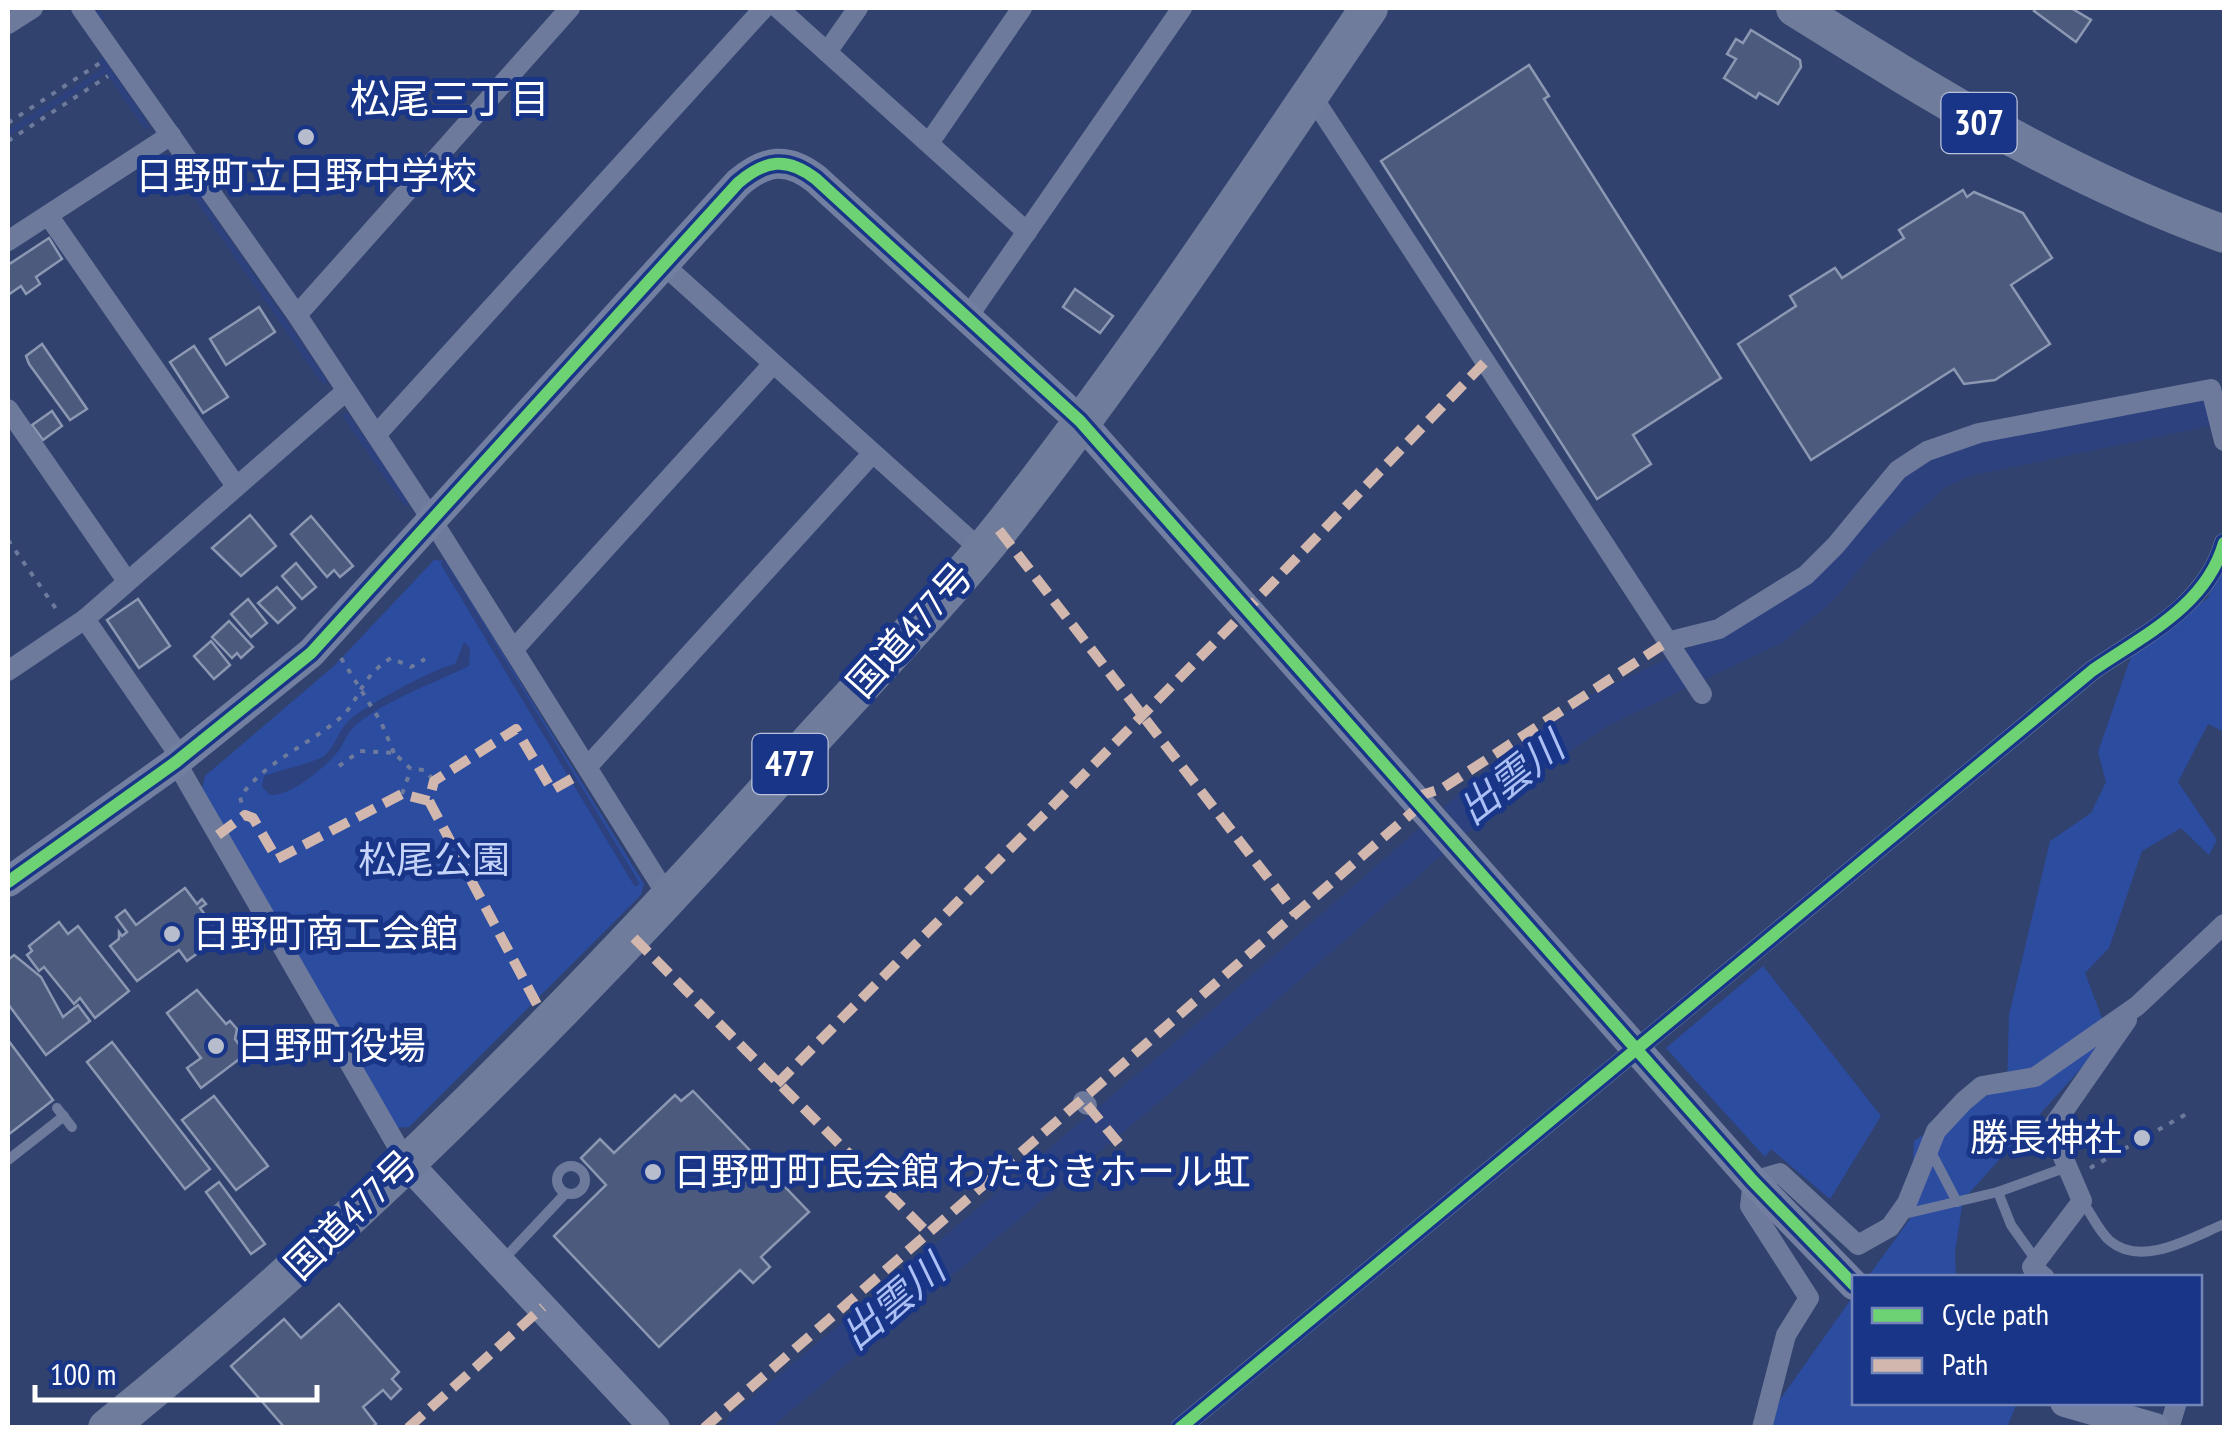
<svg xmlns="http://www.w3.org/2000/svg" width="2232" height="1435" viewBox="0 0 2232 1435" font-family="'PT Sans Narrow','Noto Sans JP',sans-serif">
	<style>
		.green { fill: #2c4c9f }
		.water { fill: #2c417e }
		.lines { fill: none; stroke-linecap: round; stroke-linejoin: round }
		.stream { stroke: #2c417e; stroke-width: 6 }
		.river { stroke: #2c417e; stroke-width: 35 }
		.building { fill: #4c5a7e; stroke: #8c97b2; stroke-width: 2.5 }
		.path { stroke: #6d7a9c; stroke-width: 4; stroke-dasharray: 5 8; stroke-linecap: butt }
		.lane { stroke: #6d7a9c; stroke-width: 10 }
		.street { stroke: #6d7a9c; stroke-width: 20 }
		.secondary { stroke: #737fa0; stroke-width: 30 }
		.highway { stroke: #6f7c9b; stroke-width: 38 }
		.quiet { stroke: #d1b7ad; stroke-width: 10; stroke-dasharray: 20 10; stroke-linecap: butt }
		.cycleway-casing { stroke: #183588; stroke-width: 19 }
		.cycleway { stroke: #6cd273; stroke-width: 12 }
		.poi-dot { fill: #b7bdcd; stroke: #183588; stroke-width: 4 }
		.labels { text-anchor: middle; stroke-width: 10; stroke-linejoin: round; paint-order: stroke }
		.shield { fill: #183588; stroke: #bac2db; stroke-width: 2.5 }
		.shield-label { font-size: 35px; font-weight: bold; fill: #fff }
		.poi-label { font-size: 38px; fill: #fff; stroke: #183588; text-anchor: start }
		.street-label { font-size: 38px; fill: #fff; stroke: #183588 }
		.park-label { font-size: 38px; fill: #c6d4fa; stroke: #183588 }
		.neighbourhood-label { font-size: 40px; fill: #fff; stroke: #183588 }
		.water-label { font-size: 40px; font-style: italic; fill: #acc0f5; stroke: #183588 }
	</style>
	<rect width="100%" height="100%" fill="#31426f"/>
	<g class="green">
		<path d="M434 560 446 561 644 884 641 895 409 1127 395 1128 202 789 205 776 335 665Z"/>
		<path d="M2224 560V732L2208 724 2178 782 2217 840 2209 855 2181 828 2142 851 2109 948 2085 973 2109 1037 1963 1200 1955 1252 1956 1277 1867 1278 1910 1219 1914 1141 1984 1096 2007 1089 2009 1015 2050 841 2091 813 2106 782 2098 752 2132 654 2208 598Z"/>
		<path d="M1763 966 1881 1116 1830 1199 1771 1149 1765 1157 1666 1048Z"/>
		<path d="M1854 1295V1402L2017 1403 2007 1427 1760 1428Z"/>
	</g>
	<path class="water" d="M464 642 470 648 469 666C432 684 390 698 357 724 348 731 346 739 340 749 327 766 291 797 270 795L262 787 264 776C279 770 314 763 324 756 336 746 339 728 352 718 367 705 437 667 455 664Z"/>
	<g class="lines">
		<g class="stream">
			<path d="M94 8 101 18"/>
			<path d="M102 61 146 126"/>
			<path d="M8 133 107 69"/>
			<path d="M170 158 324 381"/>
			<path d="M346 416 406 503"/>
			<path d="M444 564 636 883"/>
		</g>
		<path class="river" d="M743 1428 1184 1058 1518 765 1600 710 1772 628 1819 590 1859 542 1936 472 1965 459 2224 405"/>
	</g>
	<g class="building">
		<path d="M2036 8H2071L2091 20 2076 42 2034 11Z"/>
		<path d="M1751 30 1800 60 1801 67 1778 104 1759 93 1756 98 1724 78 1736 59 1727 54 1736 39 1743 43Z"/>
		<path d="M1529 65 1549 96 1544 99 1721 378 1633 435 1651 464 1597 499 1381 161Z"/>
		<path d="M1963 190 1967 197 1974 192 2023 213 2052 258 2011 285 2050 344 1995 380 1964 384 1954 369 1811 460 1738 344 1796 306 1790 296 1835 268 1842 278 1904 238 1899 230Z"/>
		<path d="M49 238 62 259 36 277 40 284 26 294 21 286 8 295V265Z"/>
		<path d="M1075 289 1113 316 1100 333 1063 307Z"/>
		<path d="M259 307 275 332 226 365 210 339Z"/>
		<path d="M42 344 87 409 70 420 29 364 26 356Z"/>
		<path d="M194 346 228 397 203 413 170 362Z"/>
		<path d="M52 411 62 426 43 440 32 425Z"/>
		<path d="M250 515 276 546 241 576 212 548Z"/>
		<path d="M311 516 353 566 340 577 334 570 327 577 291 534Z"/>
		<path d="M296 563 316 587 302 599 282 576Z"/>
		<path d="M277 587 295 608 278 623 258 603Z"/>
		<path d="M138 599 170 646 139 668 107 620Z"/>
		<path d="M248 599 267 623 251 637 231 614Z"/>
		<path d="M229 621 253 647 241 658 237 653 232 658 212 637Z"/>
		<path d="M211 641 230 665 214 679 194 656Z"/>
		<path d="M185 888 197 904 202 899 206 904 200 908 221 936 187 961 179 950 137 981 110 946 119 939V932L122 936 127 932 116 917 125 910 136 925Z"/>
		<path d="M59 922 68 934 78 926 129 991 95 1018 80 998 74 1004 44 967 39 971 27 955 32 951 29 946Z"/>
		<path d="M14 955 41 977 63 1017 78 1005 90 1021 46 1055 8 1004V960Z"/>
		<path d="M197 990 226 1024 230 1021 237 1029 235 1039 246 1054 201 1088 187 1068 201 1058 167 1013Z"/>
		<path d="M8 1040 53 1100 8 1135Z"/>
		<path d="M112 1042 210 1169 185 1189 87 1062Z"/>
		<path d="M693 1091 809 1212 761 1257 770 1267 753 1283 740 1270 659 1347 554 1236 606 1185 581 1158 600 1139 614 1153 675 1095 681 1101Z"/>
		<path d="M214 1096 268 1166 236 1190 182 1120Z"/>
		<path d="M219 1182 265 1244 251 1254 206 1192Z"/>
		<path d="M339 1304 399 1372 392 1379 401 1389 391 1399 383 1390 363 1407 376 1424 372 1428H285L231 1366 284 1319 301 1338Z"/>
	</g>
	<g class="lines">
		<g class="path">
			<path d="M8 123 100 63"/>
			<path d="M8 141 108 76"/>
			<path d="M8 540 59 613"/>
			<path d="M341 658 381 722 394 753"/>
			<path d="M339 766 360 751 394 753 411 769 425 770 434 781"/>
			<path d="M402 794 411 769"/>
			<path d="M245 815 240 797C266 761 307 746 340 718 360 701 359 678 391 658L411 667 425 659"/>
			<path d="M2090 1168 2190 1112"/>
		</g>
		<g class="lane">
			<path d="M57 1108 72 1127"/>
			<path d="M1930 1150 1957 1202"/>
			<path d="M8 1160 64 1116"/>
			<circle cx="571" cy="1180" r="14"/>
			<path d="M1998 1192 2011 1225 2036 1260"/>
			<path d="M2082 1201C2091 1213 2099 1232 2110 1241 2142 1268 2193 1237 2224 1224"/>
			<path d="M1900 1215 1998 1192 2067 1167"/>
			<path d="M502 1261 565 1194"/>
		</g>
		<g class="street">
			<path d="M81 8 297 315 432 520 670 900"/>
			<path d="M778 8 1027 232"/>
			<path d="M8 24 33 8"/>
			<path d="M827 52 858 8"/>
			<path d="M1310 93 1702 694"/>
			<path d="M929 143 1022 8"/>
			<path d="M48 215 236 486"/>
			<path d="M8 241 171 135"/>
			<path d="M665 266 981 550"/>
			<path d="M297 315 570 8"/>
			<path d="M967 318 1182 8"/>
			<path d="M8 409 127 581"/>
			<path d="M376 435 764 8"/>
			<path d="M85 619 181 758"/>
			<path d="M1667 642 1719 629 1806 575 1836 545 1898 470 1927 451 1979 433 2211 389 2224 441"/>
			<path d="M514 649 773 364"/>
			<path d="M8 671 85 619 345 392"/>
			<path d="M176 762 407 1163"/>
			<path d="M589 765 872 454"/>
			<path d="M1083 1101 1087 1105"/>
			<path d="M2045 1278 2032 1267 2082 1201 2051 1129 2127 1020"/>
			<path d="M1180 1428 2093 670C2144 635 2206 606 2224 543"/>
			<path d="M1762 1428 1786 1335 1809 1298 1750 1206 1753 1181 1780 1173 1858 1245 1890 1227 1907 1203 1936 1131 1964 1101 1982 1086 2035 1077 2137 1006 2224 924"/>
			<path d="M2169 1428 2177 1402"/>
		</g>
		<g class="secondary">
			<path d="M8 882 176 762 311 653 738 183C765 160 787 156 816 179L1080 421 1753 1181 1854 1285"/>
			<path d="M407 1163 655 1428"/>
			<path d="M2065 1402 2155 1428"/>
		</g>
		<g class="highway">
			<path d="M1795 8C1936 96 2066 177 2224 234"/>
			<path d="M107 1428C361 1222 590 990 806 746 872 673 943 601 1004 524 1134 359 1251 181 1369 8"/>
		</g>
		<g class="quiet">
			<path d="M999 530 1296 914"/>
			<path d="M1416 797 1443 788 1667 642"/>
			<path d="M429 801 541 1012"/>
			<path d="M218 835 245 815 253 818 277 859 402 794 429 801 434 781 516 729 552 790 580 774"/>
			<path d="M634 938 926 1231"/>
			<path d="M777 1084 1233 624 1486 361"/>
			<path d="M1087 1105 1121 1146"/>
			<path d="M408 1428 543 1307"/>
			<path d="M704 1428 1423 803"/>
		</g>
		<defs>
			<g id="cycleway">
				<path d="M8 882 176 762 311 653 738 183C765 160 787 156 816 179L1080 421 1753 1181 1854 1285"/>
				<path d="M1180 1428 2093 670C2144 635 2206 606 2224 543"/>
			</g>
		</defs>
		<use href="#cycleway" class="cycleway-casing"/>
		<use href="#cycleway" class="cycleway"/>
	</g>
	<g class="poi-dot">
		<circle cx="306" cy="137" r="10"/>
		<circle cx="172" cy="934" r="10"/>
		<circle cx="216" cy="1046" r="10"/>
		<circle cx="2142" cy="1138" r="10"/>
		<circle cx="653" cy="1172" r="10"/>
	</g>
	<g class="labels">
		<g class="shield">
			<rect x="1941.5" y="93" width="75" height="60" rx="8"/>
			<rect x="752.5" y="734" width="75" height="60" rx="8"/>
		</g>
		<g class="shield-label">
			<text x="1979" y="135">307</text>
			<text x="790" y="776">477</text>
		</g>
		<g class="poi-label">
			<text x="306" y="189" text-anchor="middle">日野町立日野中学校</text>
			<text x="192" y="947">日野町商工会館</text>
			<text x="236" y="1059">日野町役場</text>
			<text x="2122" y="1151" text-anchor="end">勝長神社</text>
			<text x="673" y="1185">日野町町民会館 わたむきホール虹</text>
		</g>
		<g class="street-label">
			<text transform="translate(910 630) rotate(-48)" y="13">国道477号</text>
			<text transform="translate(351 1215) rotate(-44)" y="13">国道477号</text>
		</g>
		<g class="park-label">
			<text x="434" y="873">松尾公園</text>
		</g>
		<g class="neighbourhood-label">
			<text x="450" y="113">松尾三丁目</text>
		</g>
		<g class="water-label">
			<text transform="translate(1511 778) rotate(-38)" y="14">出雲川</text>
			<text transform="translate(893 1302) rotate(-40)" y="14">出雲川</text>
		</g>
	</g>
	<rect width="2232" height="1435" fill="none" stroke="#ffffff" stroke-width="20"/>
	<rect x="1852" y="1275" width="350" height="130" fill="#183588" stroke="#7486b8" stroke-width="2.5"/>
	<rect x="1872" y="1308" width="50" height="15" fill="#6cd273" stroke="#7486b8" stroke-width="2.5"/>
	<text x="1942" y="1325" font-size="30" fill="#ffffff">Cycle path</text>
	<rect x="1872" y="1358" width="50" height="15" fill="#d1b7ad" stroke="#7486b8" stroke-width="2.5"/>
	<text x="1942" y="1375" font-size="30" fill="#ffffff">Path</text>
	<path d="M35 1385v15h282v-15" fill="none" stroke="#ffffff" stroke-width="5"/>
	<text x="50" y="1385" font-size="30" fill="#ffffff" stroke="#183588" stroke-width="8" paint-order="stroke">100 m</text>
</svg>
